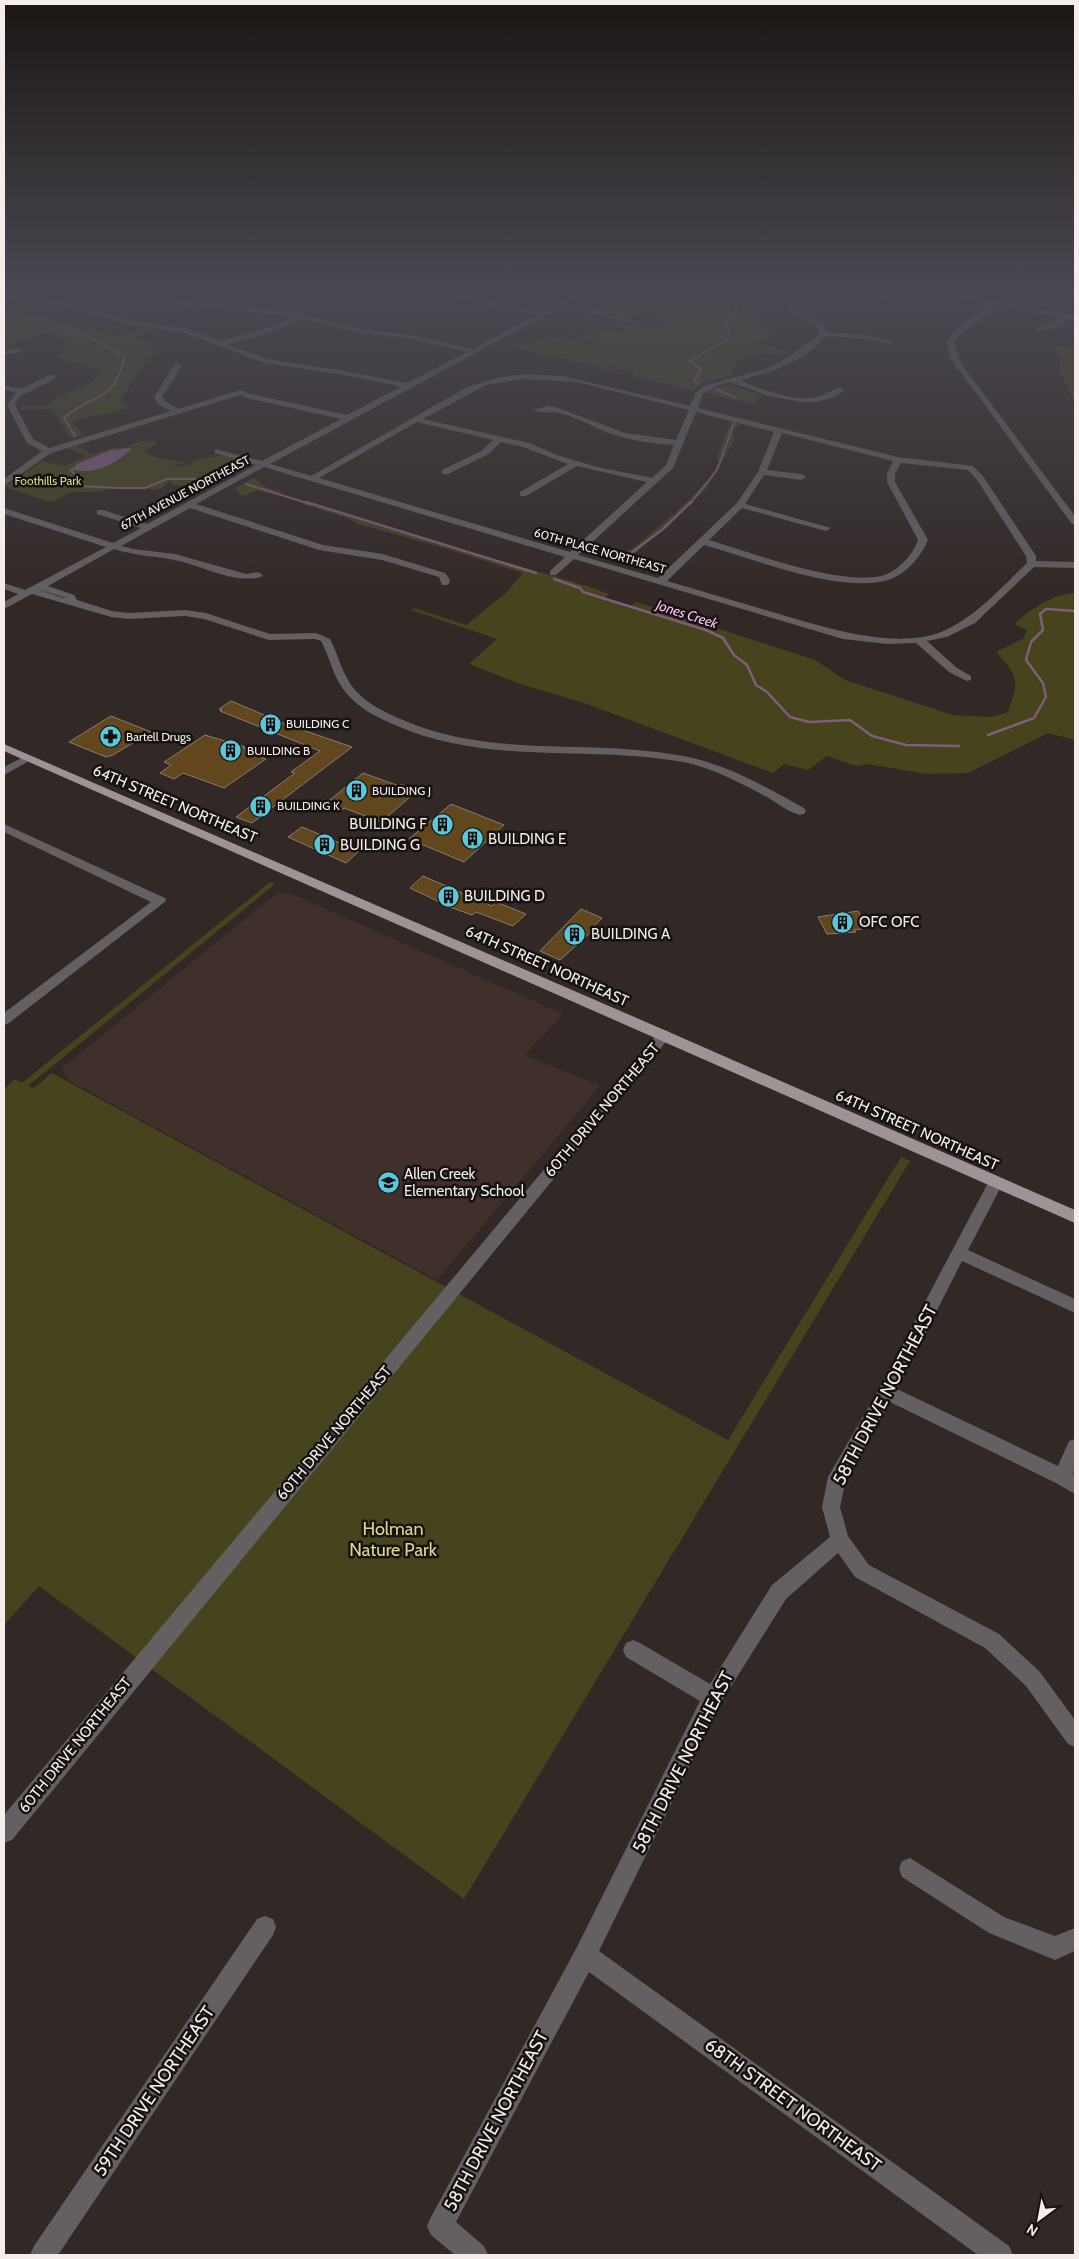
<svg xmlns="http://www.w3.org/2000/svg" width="1079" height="2259" viewBox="0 0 1079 2259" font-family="Cabin,sans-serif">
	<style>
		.built { fill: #40302b }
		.green { fill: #45441c }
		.water { fill: #805c7d }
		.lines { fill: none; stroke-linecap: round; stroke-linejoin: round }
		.stream-far1 { stroke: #805c7d; stroke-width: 2 }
		.stream { stroke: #805c7d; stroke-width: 2.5 }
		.building { fill: #62461e; stroke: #847d74 }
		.minor { fill: #645f60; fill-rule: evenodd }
		.major { fill: #9e9395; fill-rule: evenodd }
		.labels { text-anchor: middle; stroke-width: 5; stroke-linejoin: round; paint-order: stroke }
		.far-park-label { font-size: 12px; fill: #dad98c; stroke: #161210 }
		.far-street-label { font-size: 12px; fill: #f4edeb; stroke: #161210 }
		.far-poi-label { font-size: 12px; fill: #f4edeb; stroke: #161210; text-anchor: start }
		.far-water-label { font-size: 14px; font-style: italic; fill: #fcc0f6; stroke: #161210 }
		.street-label { font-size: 15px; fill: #f4edeb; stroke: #161210 }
		.poi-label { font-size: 15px; fill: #f4edeb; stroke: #161210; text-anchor: start }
		.near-street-label { font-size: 18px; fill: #f4edeb; stroke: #161210 }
		.near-park-label { font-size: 18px; fill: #dad98c; stroke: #161210 }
	</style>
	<rect width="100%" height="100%" fill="#322825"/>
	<path class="built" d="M277 893H290L563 1014 525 1055 600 1086 437 1280 70 1081 61 1069Z"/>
	<g class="green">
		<path d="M702 289H761L748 298 750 306 757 309 754 318 760 330 778 331 758 344 790 351 781 356C759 352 754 351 735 363L731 376C718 379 702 380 693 391L631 375 634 372 610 367 609 369 516 347 521 342H536L543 336 584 341 582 344 586 345 597 342 557 332 585 336 590 333 599 335 607 327 622 332 628 330 614 325 615 321 568 310 553 315 564 308 636 325 667 327 668 321 654 310 620 317 592 311 606 304 604 302 615 296 658 302 663 297 659 294 686 300Z"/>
		<path d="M4 311 36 315 119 337 140 328 154 329 138 336 149 343 156 351 147 359 121 398V403L129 408 72 421 83 435 73 438 67 434 53 409 22 410 20 407 49 405 51 401 92 382 102 371 85 364 57 358 68 340 43 333 4 349Z"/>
		<path d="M1063 346 1075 350V403L1060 371V360L1057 353H1059L1043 349Z"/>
		<path d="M730 385 760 395 756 405 704 392Z"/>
		<path d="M730 422 741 424 733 430 734 441 706 489 634 554 626 558 619 557 627 550H631C652 532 714 484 719 460L717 458Z"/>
		<path d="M141 441H155L158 443 144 451 157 458 187 462 172 467 190 465 194 460 226 455 256 461 204 489 173 485 170 480 162 488 154 490 141 487H109L102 491 69 493 51 502 5 487 42 461 64 466 84 458 85 455 68 448 74 445 93 454 111 448H124Z"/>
		<path d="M254 478 267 488 281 492 276 495 258 490 245 496 239 494 235 488Z"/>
		<path d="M307 501 393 529 587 586 609 594 605 598 631 606 636 602 815 660 845 680 953 715 991 717 1008 712C1019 681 1019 677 996 652L1023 639 1027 630 1014 624C1031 609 1052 594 1075 593V740L1048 733 968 773 926 774 867 764 856 766 827 756 808 770 784 764 773 773 584 703 520 684 469 664 497 639 411 610 414 608 466 625 505 594 523 573 441 547 358 524 348 518 302 504Z"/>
		<path d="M270 882 275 884 28 1086 34 1088 52 1073 728 1440 901 1157 910 1161 464 1899 39 1586 4 1625V1089L15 1079 22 1083Z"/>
	</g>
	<path class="water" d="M132 448C117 464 96 474 75 470L76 464 111 450Z"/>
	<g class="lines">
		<g class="stream-far1">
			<path d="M65 330 89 337 125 357C122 365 120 375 115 383 103 400 78 403 64 418L75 436"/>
			<path d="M699 383 694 381 701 370 690 361 730 338 726 321 735 311 740 294 745 289"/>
			<path d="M716 389 736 398"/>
			<path d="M79 466 71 470 84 486"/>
			<path d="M24 478 45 484 116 488H145L167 479H223"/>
			<path d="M246 484 310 504"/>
			<path d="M690 504 717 470 734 423"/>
		</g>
		<g class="stream">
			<path d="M306 502 536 573"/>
			<path d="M626 557 663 529 691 502"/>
			<path d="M554 579 580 588"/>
			<path d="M580 588 583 592 706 630 723 638 734 655 747 665 756 685 767 692 790 717 809 722 850 720 872 736 906 745 959 746"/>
			<path d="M988 735 1034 718 1046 697 1043 683 1026 660 1031 642 1043 630 1040 614 1046 609 1075 611"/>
		</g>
	</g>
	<g class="building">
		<path d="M231 701 288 725 352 747 252 823 236 817 295 773 291 772 320 751 220 711 222 710 219 709Z"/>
		<path d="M111 716 151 732 113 755 106 757 69 742Z"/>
		<path d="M205 735 245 747 243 748 264 757 262 758 266 759 224 788 183 773 174 779 160 773 171 765 164 762Z"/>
		<path d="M363 773 399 786 401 784 417 791 381 822 344 808 342 810 325 804Z"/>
		<path d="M451 804 504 825 464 862 409 839Z"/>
		<path d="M302 827 359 851 346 863 288 837Z"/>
		<path d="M423 876 492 906 496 902 526 914 513 926 476 912 472 915 450 907 410 888Z"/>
		<path d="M581 909 602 918 589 931 591 932 560 960 540 951Z"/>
		<path d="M858 911 868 928 854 930 856 932 827 934 818 917Z"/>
	</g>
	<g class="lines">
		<g class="minor">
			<path d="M423 289H436L542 312 585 289H593L566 304 642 322 638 324 561 307 270 464 311 476 467 387 496 378 523 374 563 376 690 406 696 392 704 386 768 368 790 356 817 336 819 334 818 328 792 313 786 306C790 295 798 289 810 289L795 300 793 306 796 311 824 325 826 332 866 335 895 342 891 344 866 339 825 336C808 360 767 375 740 380 763 390 791 402 817 397 826 395 834 387 843 388V392L831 398 815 402H801L769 396 730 382 717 386 703 393 698 408 898 457 973 466 983 476 1036 556V561L1075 562V568L1034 567 975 623 947 637 927 641 957 668 971 676V680L967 681 949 672 916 643 887 644 843 639 574 559 556 575H550V571L565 557 264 467 196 504 323 545 383 554 445 573C448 577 452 580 448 585H442L439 577 382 560 319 550 190 508 121 546 133 549 175 554 246 574 258 572 263 575 261 577C233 584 203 566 175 560 155 556 135 556 114 549L48 586 74 595 77 600 112 611 128 613 185 610 206 613 270 634 316 633 330 639C339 656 342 675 355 690 367 704 386 713 403 720 492 759 589 738 683 756 727 764 766 787 804 808L806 811 804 814 800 815C788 812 777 803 767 797 740 783 713 768 683 762 587 745 487 766 395 725 378 718 360 709 348 695 333 679 331 659 321 641L315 639 269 640 204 619 185 616 128 619 111 617 32 594 4 609V602L18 594 4 589V583L25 590 106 547 4 514V508L113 543 141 528 97 514V510H103L147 524 256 465 215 453V449L262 461 341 419 247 398 240 395 51 453 4 486V479L42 451 27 443 7 405 16 393 4 389V385L21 389 49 375H55V379L19 397 15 405 33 439 49 448 171 411 159 405 154 397 175 364H178L182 366 162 397 165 401 178 409 241 390 250 394 347 415 401 387 344 375 265 363 185 333 126 324 69 307 39 302 4 300V296L39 298 70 303 127 320 189 329 220 341 255 332 295 317 172 303 169 301 170 300 284 310 366 330 407 334 473 349 537 315ZM303 319 366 334 407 338 467 352 407 383 344 371 267 359 227 344 261 336ZM523 379 577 382 689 410 676 440 625 433 558 408 548 406 533 410C539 414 551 411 559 413 577 417 593 427 609 433 630 441 652 443 674 445L666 465 652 478 597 467 557 455 529 443 423 419 486 385ZM696 412 774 432 758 472 737 503 658 578 578 555 673 468ZM417 422 493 440 481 451 442 470V474H448L487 455 501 442 523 447 568 464 520 492V496H526L577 466 647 482 570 552 319 478ZM782 433 893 461 887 474V482L918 540C913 555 897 572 881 576 837 585 753 553 709 540L742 508 826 531 831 528 745 504 764 475 802 480 806 477 802 474 767 470ZM901 463 968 470 977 480 1026 556 1027 563C1001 588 975 618 941 632 893 651 817 625 769 611 735 601 701 591 667 581L704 545C755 559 833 592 884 581 904 577 921 557 928 540L895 482V474ZM40 590H41L66 598H63Z"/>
			<path d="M890 289H898L883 300H879V298Z"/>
			<path d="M923 289H937L994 301 1010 289H1017L1001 302 1066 315 1070 313 1075 317V321L1068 320 1061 326 1038 331H1035V327L1055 322 1061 318 997 305 960 335 954 343 959 359 965 369 1075 516V525L1072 524 951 359 946 343 954 331 990 304Z"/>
			<path d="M19 348 23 350 22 352 4 355V351Z"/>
			<path d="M27 755 31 756 33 758 31 760 4 775V767Z"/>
			<path d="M4 824 165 898 166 901 9 1023 4 1025V1013L151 902 4 832Z"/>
			<path d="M664 1030 669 1032 671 1035 669 1038 12 1840 4 1843V1815L659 1032Z"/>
			<path d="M995 1177 1000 1179 1003 1183 968 1250 1075 1299V1313L962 1261 897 1389 1058 1466 1069 1441 1075 1439V1469L1073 1474 1075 1475V1494L1056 1483 890 1402 846 1479 840 1507 848 1536 869 1565 999 1634 1040 1672 1075 1720V1747L1068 1744 1026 1686 985 1648 855 1577 838 1553 786 1599 720 1704 599 1951 1009 2246 1013 2255H978L589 1972 456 2222 484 2246 488 2255H455L431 2235 427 2226 431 2217 577 1947 700 1701 626 1657 623 1650 626 1643 633 1640 640 1643 710 1684 772 1585 830 1537 822 1507 828 1477 880 1387 990 1179Z"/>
			<path d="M910 1858 1004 1917 1055 1936 1075 1928V1951L1055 1960 989 1933 902 1877 899 1869 902 1861Z"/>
			<path d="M265 1916 273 1919 276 1927 273 1935 58 2255H30L34 2246 257 1919Z"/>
		</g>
		<path class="major" d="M4 744 669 1032 1075 1210V1223L4 751Z"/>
	</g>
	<linearGradient id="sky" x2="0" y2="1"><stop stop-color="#1c1614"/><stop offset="0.48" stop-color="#494851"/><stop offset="1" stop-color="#494851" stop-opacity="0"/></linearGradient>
	<rect width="1079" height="605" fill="url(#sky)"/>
	<defs>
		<symbol id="building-disc" viewBox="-11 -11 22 22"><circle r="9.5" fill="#55cadf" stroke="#161210"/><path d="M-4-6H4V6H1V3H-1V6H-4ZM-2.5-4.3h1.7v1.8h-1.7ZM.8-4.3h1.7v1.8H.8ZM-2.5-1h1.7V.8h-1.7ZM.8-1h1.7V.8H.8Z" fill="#111"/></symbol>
		<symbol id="pharmacy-disc" viewBox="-11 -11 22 22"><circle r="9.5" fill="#55cadf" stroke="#161210"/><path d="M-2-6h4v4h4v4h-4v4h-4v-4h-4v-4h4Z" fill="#111"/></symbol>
		<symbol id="school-disc" viewBox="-11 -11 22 22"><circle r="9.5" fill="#55cadf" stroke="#161210"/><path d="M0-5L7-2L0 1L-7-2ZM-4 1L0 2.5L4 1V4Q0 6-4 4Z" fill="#111"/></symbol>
	</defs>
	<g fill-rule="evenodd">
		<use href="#building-disc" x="258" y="712" width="25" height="25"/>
		<use href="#pharmacy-disc" x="98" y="724" width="25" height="25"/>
		<use href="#building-disc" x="218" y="738" width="25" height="25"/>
		<use href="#building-disc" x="344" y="778" width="25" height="25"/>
		<use href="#building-disc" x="248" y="794" width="25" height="25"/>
		<use href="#building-disc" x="430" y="812" width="25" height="25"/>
		<use href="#building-disc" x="460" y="826" width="25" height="25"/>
		<use href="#building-disc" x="312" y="832" width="25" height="25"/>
		<use href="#building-disc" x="436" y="884" width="25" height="25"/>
		<use href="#building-disc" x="830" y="910" width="25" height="25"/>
		<use href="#building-disc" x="562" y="922" width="25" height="25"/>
		<use href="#school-disc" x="376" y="1170" width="25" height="25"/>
	</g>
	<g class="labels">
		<g class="far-park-label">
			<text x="48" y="485">Foothills Park</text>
		</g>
		<g class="far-street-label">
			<text transform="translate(185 493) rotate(-28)" y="4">67TH AVENUE NORTHEAST</text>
			<text transform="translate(600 551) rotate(16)" y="4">60TH PLACE NORTHEAST</text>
		</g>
		<g class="far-poi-label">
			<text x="286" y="728">BUILDING C</text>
			<text x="126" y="741">Bartell Drugs</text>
			<text x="247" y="755">BUILDING B</text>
			<text x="372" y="795">BUILDING J</text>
			<text x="277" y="810">BUILDING K</text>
		</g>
		<g class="far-water-label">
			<text transform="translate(687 614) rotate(18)" y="5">Jones Creek</text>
		</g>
		<g class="street-label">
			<text transform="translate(175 804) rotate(23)" y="5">64TH STREET NORTHEAST</text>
			<text transform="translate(547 966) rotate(24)" y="5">64TH STREET NORTHEAST</text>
			<text transform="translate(602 1110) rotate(-50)" y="5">60TH DRIVE NORTHEAST</text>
			<text transform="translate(917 1130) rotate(24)" y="5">64TH STREET NORTHEAST</text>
			<text transform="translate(334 1433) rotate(-50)" y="5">60TH DRIVE NORTHEAST</text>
			<text transform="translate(75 1745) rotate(-51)" y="5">60TH DRIVE NORTHEAST</text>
		</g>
		<g class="poi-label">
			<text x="427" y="829" text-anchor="end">BUILDING F</text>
			<text x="488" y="844">BUILDING E</text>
			<text x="340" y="850">BUILDING G</text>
			<text x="464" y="901">BUILDING D</text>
			<text x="859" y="927">OFC OFC</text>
			<text x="591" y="939">BUILDING A</text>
			<text x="404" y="1179">Allen Creek<tspan x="404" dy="17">Elementary School</tspan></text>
		</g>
		<g class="near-street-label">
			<text transform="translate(885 1395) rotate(-62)" y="6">58TH DRIVE NORTHEAST</text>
			<text transform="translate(683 1762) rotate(-63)" y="6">58TH DRIVE NORTHEAST</text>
			<text transform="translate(154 2091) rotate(-56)" y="6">59TH DRIVE NORTHEAST</text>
			<text transform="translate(793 2105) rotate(36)" y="6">68TH STREET NORTHEAST</text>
			<text transform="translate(496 2121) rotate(-62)" y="6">58TH DRIVE NORTHEAST</text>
		</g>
		<g class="near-park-label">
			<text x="393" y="1535">Holman<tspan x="393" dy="21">Nature Park</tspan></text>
		</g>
	</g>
	<rect width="1079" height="2259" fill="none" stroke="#f4edeb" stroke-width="10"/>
	<g transform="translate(1039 2219) rotate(212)" stroke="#161210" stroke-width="4" paint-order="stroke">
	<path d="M0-4L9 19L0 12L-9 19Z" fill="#f4edeb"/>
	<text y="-8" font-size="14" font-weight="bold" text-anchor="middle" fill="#f4edeb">N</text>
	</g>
</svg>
